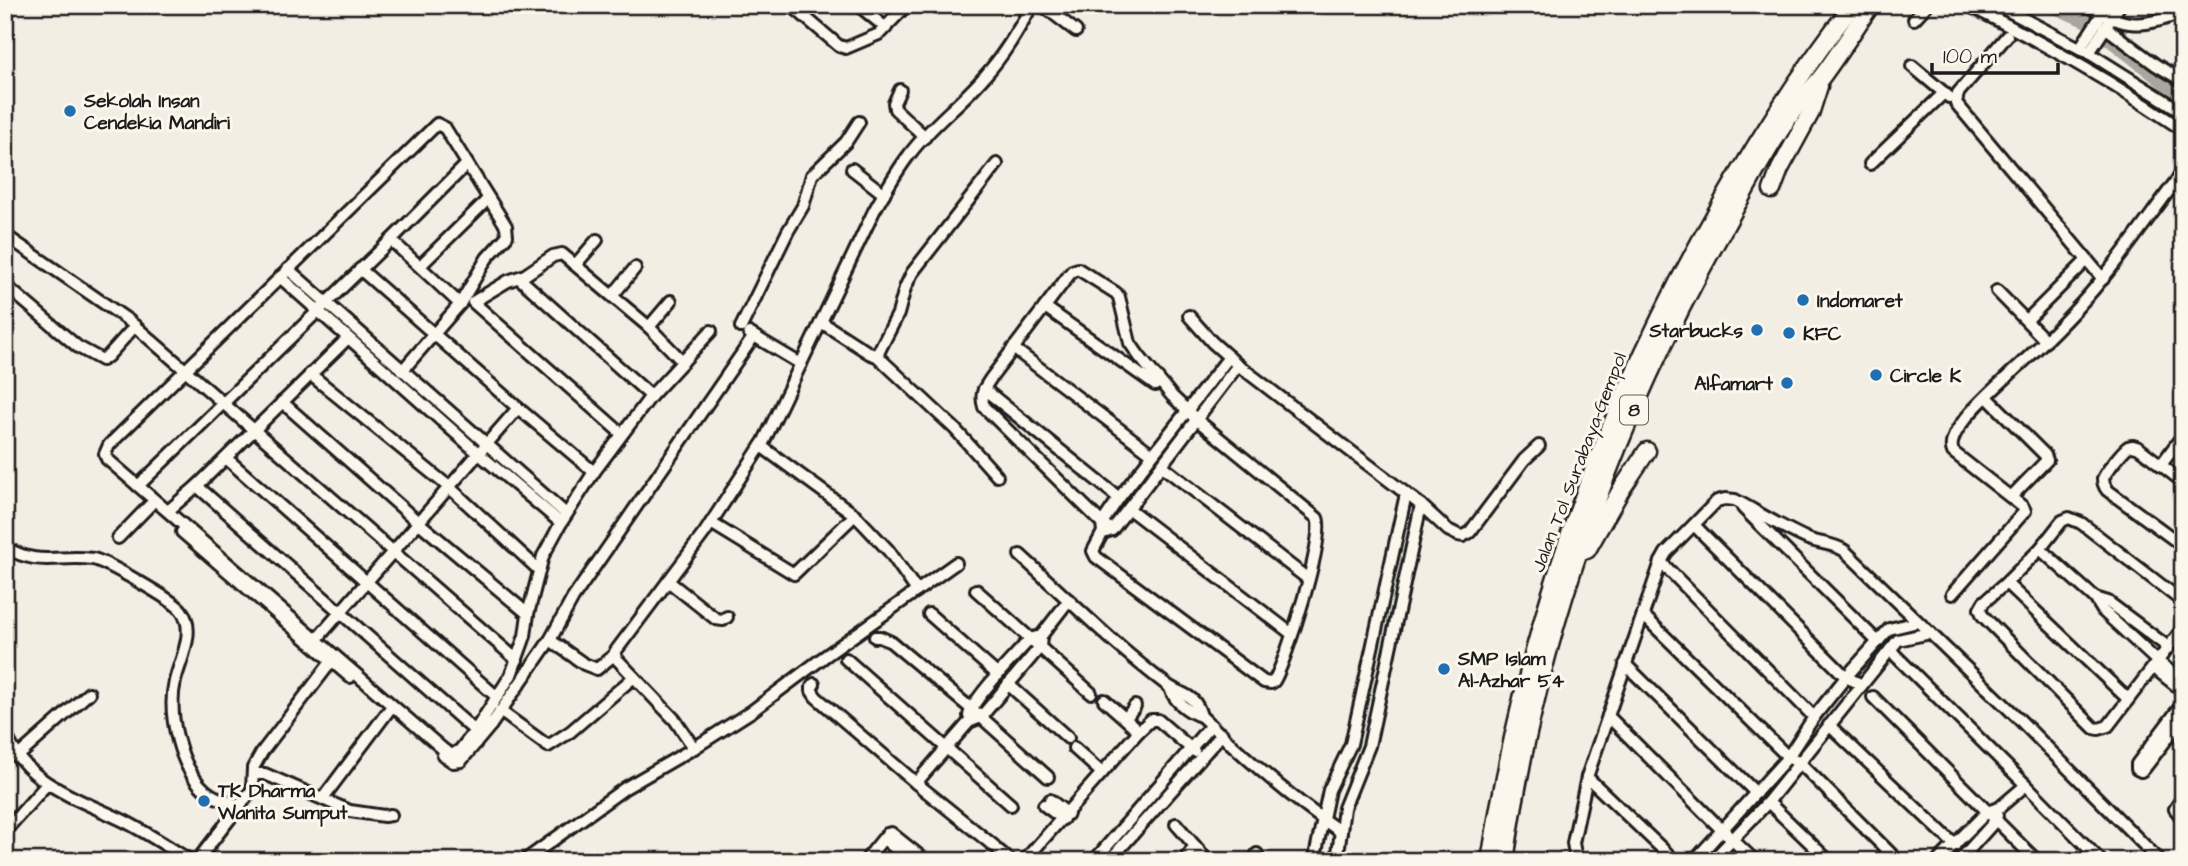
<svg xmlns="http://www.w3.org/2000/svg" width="2188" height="866" viewBox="0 0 2188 866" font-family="'Architects Daughter',sans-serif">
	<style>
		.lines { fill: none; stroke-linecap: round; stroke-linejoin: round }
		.river { stroke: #a9a6a0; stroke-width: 16 }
		.minor-casing { stroke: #1c1c1c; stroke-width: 16 }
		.highway-casing { stroke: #1c1c1c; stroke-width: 21 }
		.minor { stroke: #fbf7ec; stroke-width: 10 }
		.highway { stroke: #fbf7ec; stroke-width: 16 }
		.poi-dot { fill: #1f6fb2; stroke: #fbf7ec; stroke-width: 2.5 }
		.labels { text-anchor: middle; stroke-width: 6; stroke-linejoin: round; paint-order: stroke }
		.shield { fill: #fbf7ec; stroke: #5f5e5a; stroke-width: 2 }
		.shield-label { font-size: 18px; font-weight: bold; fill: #1c1c1c }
		.poi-label { font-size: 19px; font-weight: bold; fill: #1c1c1c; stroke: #fbf7ec; text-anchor: start }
		.street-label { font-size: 19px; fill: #1c1c1c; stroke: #fbf7ec }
	</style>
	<rect width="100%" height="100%" fill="#f2eee4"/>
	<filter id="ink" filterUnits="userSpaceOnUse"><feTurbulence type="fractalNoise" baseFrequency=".0143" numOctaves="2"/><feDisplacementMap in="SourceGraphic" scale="14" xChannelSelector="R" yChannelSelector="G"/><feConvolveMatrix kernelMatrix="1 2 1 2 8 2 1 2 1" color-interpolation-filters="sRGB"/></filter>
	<g filter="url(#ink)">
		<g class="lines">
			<g class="river">
				<path d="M1981 5 2000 15"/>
				<path d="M2053 5 2087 20 2183 96"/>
				<path d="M2014 20 2081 57 2183 123"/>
			</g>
			<defs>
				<g id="minor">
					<path d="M791 5 839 46 846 48 879 34 902 10"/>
					<path d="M858 5 886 28"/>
					<path d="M1042 5 1076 31"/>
					<path d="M1968 5C2042 42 2114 83 2183 130"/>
					<path d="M1997 5 2089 53 2183 112"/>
					<path d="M2088 5C2124 29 2144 28 2183 12"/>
					<path d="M1914 19 1927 5"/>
					<path d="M2105 27 2156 65 2183 81"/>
					<path d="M2007 36 1958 93 1956 103 2103 279"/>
					<path d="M2080 48 2108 5"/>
					<path d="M2089 53 2120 5"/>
					<path d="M1912 66 1949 97"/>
					<path d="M900 90 894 103 895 109 925 137"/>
					<path d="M1870 164 1944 93"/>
					<path d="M852 169 884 194"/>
					<path d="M5 235 128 320 517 660"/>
					<path d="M391 240 460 304"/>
					<path d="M576 264 597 240"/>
					<path d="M420 266 488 199"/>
					<path d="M288 269 566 514"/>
					<path d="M360 269 518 408 594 472"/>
					<path d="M280 277 478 453 561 523"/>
					<path d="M519 278 651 396"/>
					<path d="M5 285 78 347 102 360 108 356 135 326"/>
					<path d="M1997 291 2046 341"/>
					<path d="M613 295 635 268"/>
					<path d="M1045 307 1155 385"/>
					<path d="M1189 316 1212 342 1238 365 1421 505 1448 530 1458 535 1463 536 1470 532 1524 460 1539 446"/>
					<path d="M2027 320 2086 261"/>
					<path d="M821 322 869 353 874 355 878 353 898 314 905 288 912 273 997 164"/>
					<path d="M649 327 671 301"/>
					<path d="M741 327 788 231 803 206 812 175 846 142 859 122"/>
					<path d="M749 333 801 364"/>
					<path d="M1013 348 1152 454"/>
					<path d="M876 355 954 428 997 476"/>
					<path d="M402 371 460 304 487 258 507 236 506 226 445 128 437 124 109 445 105 454 107 459 444 750 452 755 460 750 475 731 511 675 525 636 528 614 543 556 561 523 594 472 651 396 711 331"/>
					<path d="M310 374 449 487 538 569"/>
					<path d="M984 389 1119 498"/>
					<path d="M1987 397 2045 455 2047 460 2011 497"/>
					<path d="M282 402 418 522 528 614"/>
					<path d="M622 434 473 302 508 281 525 275 553 256 562 254 649 327 683 362"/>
					<path d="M761 446 855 515 889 551 917 591"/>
					<path d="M226 458 497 697"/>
					<path d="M2161 465 2183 435"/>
					<path d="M1162 466 1308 579"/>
					<path d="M2183 482 2139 448C2134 446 2132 445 2128 447 2123 450 2104 474 2103 479 2103 484 2104 486 2107 490L2183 546"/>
					<path d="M138 486 391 240 467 164"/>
					<path d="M197 486 475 731"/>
					<path d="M1743 508 1878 642"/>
					<path d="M1129 509 1292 634"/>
					<path d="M168 511 197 486 347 339"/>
					<path d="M711 523 794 574 855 515"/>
					<path d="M1694 525 1846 677 1862 685"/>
					<path d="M1112 530 1102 523 984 407C980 394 984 388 991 378L1072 271 1078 269 1116 293 1119 297 1130 343 1139 356 1172 396 1197 420 1317 518C1326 537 1286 661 1274 681L1271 683 1264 682 1096 557 1093 551 1103 532 1102 523 1119 498 1229 357"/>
					<path d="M182 532 350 677"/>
					<path d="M1106 532 1112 530 1238 365"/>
					<path d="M118 538 150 505"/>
					<path d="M5 547C40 568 58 554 93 559 105 561 173 600 181 610 197 630 180 660 175 681 167 714 180 769 206 791 215 799 229 802 240 806"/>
					<path d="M2040 549 2095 598 2103 611 2157 661 2183 681"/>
					<path d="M1020 555C1068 599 1115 646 1167 685 1182 696 1195 693 1201 716"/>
					<path d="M1661 562 1814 717"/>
					<path d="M668 581 716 619 723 620 727 617"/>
					<path d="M2006 583 2128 699"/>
					<path d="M976 590 1091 693"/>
					<path d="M1952 594 2025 511 2023 507 1953 452C1943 431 1996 388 2010 374 2043 344 2075 313 2103 278 2131 244 2156 207 2183 172"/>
					<path d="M2095 598 2108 602 2168 647"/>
					<path d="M2183 602 2081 523 2069 518 2062 521 2040 549 2006 583 1984 602 1980 609 1983 616 2094 728 2099 729 2108 726 2183 628"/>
					<path d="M929 614 998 675"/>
					<path d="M1643 615 1788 757 1801 764 1898 861"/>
					<path d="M875 637H880L891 642 981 717 1048 777"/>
					<path d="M317 639 518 408"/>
					<path d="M550 640 584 664 597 669 614 655"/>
					<path d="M1890 650 2026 785 1999 808 1987 812 1938 861"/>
					<path d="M846 659 1011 805"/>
					<path d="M1625 664 1756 793"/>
					<path d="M2153 667 2183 691"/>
					<path d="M814 684 812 687V691L816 697 916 783 994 846"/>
					<path d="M1008 684 1068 738"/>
					<path d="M1170 688C1174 701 1188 712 1201 716 1244 757 1292 799 1341 832"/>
					<path d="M1873 697 2037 861"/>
					<path d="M2183 703 2137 764V769L2141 771 2144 769 2183 718"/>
					<path d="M500 711 548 746 570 732 634 677"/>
					<path d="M969 716C971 700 1017 654 1030 639L1037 637"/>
					<path d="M1608 716 1722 830 1755 861"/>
					<path d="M1126 718 1135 706"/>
					<path d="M485 722 491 725 550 640 573 598 754 336"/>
					<path d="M1829 725 1955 845"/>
					<path d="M1139 731 1151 720H1158L1194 751"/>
					<path d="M5 732C25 785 80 799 126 822 149 834 170 848 191 861"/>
					<path d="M694 748 675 720 615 657V652L705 532 764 441 874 211C885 192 895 173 909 155 930 126 960 105 984 77 1004 55 1018 31 1032 5"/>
					<path d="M1074 748 1102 773"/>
					<path d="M443 755 453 762 461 761 491 725"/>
					<path d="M17 757 89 693"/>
					<path d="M253 774H265L350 811 384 816 391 815"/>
					<path d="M1587 777 1675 861"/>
					<path d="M916 783 969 722 981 717 1040 647 1041 636 1069 600"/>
					<path d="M2026 785 2101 861"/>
					<path d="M2183 797 2175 809 2183 819"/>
					<path d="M323 798 389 710"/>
					<path d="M1050 800 1068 814"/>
					<path d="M1768 802 1829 861"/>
					<path d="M1044 805 1063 819"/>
					<path d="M1176 824 1195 846"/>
					<path d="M5 831 47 784"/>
					<path d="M884 839 910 861"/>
					<path d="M999 851 1011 861"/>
					<path d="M197 861 252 790 253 768 262 752 331 662"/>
					<path d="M524 861 625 788 694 748 752 711 824 657 956 563"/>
					<path d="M865 861 887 834 891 833 926 861"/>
					<path d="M1024 861 1139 731 1104 700"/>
					<path d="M1094 861 1211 725"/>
					<path d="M1109 861 1222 734"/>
					<path d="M1184 861 1195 846 1203 855 1204 861"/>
					<path d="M1255 861 1257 854"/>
					<path d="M1314 861 1329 790 1351 744 1406 494"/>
					<path d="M1337 861 1344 808 1369 746 1421 505"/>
					<path d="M1578 861 1575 854 1573 843 1587 777 1661 562 1666 553 1717 501 1725 499 1735 500C1759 513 1783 528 1808 539 1820 544 1834 543 1845 551L2018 718 2160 861"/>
					<path d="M1694 861 1788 757 1814 717 1846 677 1889 629 1918 622"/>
					<path d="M1712 861 1768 802 1898 640 1930 633"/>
					<path d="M1959 861 1996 820 1997 815"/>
				</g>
				<g id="highway">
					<path d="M1772 190 1780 169 1810 114 1819 86"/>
					<path d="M1587 550 1621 490 1647 451"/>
					<path d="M1490 861C1526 628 1599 418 1716 213 1757 141 1801 71 1853 5"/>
					<path d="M1505 861C1536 639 1613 425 1723 230 1746 189 1768 146 1796 107 1804 96 1815 86 1823 75 1840 52 1855 28 1871 5"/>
				</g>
			</defs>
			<use href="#minor" class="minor-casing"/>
			<use href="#highway" class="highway-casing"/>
			<use href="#minor" class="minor"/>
			<use href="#highway" class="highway"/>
		</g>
	</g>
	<g class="poi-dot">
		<circle cx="70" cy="111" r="7"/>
		<circle cx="1803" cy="300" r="7"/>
		<circle cx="1757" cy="330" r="7"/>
		<circle cx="1789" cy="333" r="7"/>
		<circle cx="1876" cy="375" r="7"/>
		<circle cx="1787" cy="383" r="7"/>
		<circle cx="1444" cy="669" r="7"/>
		<circle cx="204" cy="801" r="7"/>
	</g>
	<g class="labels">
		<rect class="shield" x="1620" y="395.5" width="28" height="29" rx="5"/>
		<g class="shield-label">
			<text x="1634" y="416">8</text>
		</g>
		<g class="poi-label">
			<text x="84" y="107">Sekolah Insan<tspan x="84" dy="22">Cendekia Mandiri</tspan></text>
			<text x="1817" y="307">Indomaret</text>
			<text x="1743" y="337" text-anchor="end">Starbucks</text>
			<text x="1803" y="340">KFC</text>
			<text x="1890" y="382">Circle K</text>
			<text x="1773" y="390" text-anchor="end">Alfamart</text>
			<text x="1458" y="665">SMP Islam<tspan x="1458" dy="22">Al-Azhar 54</tspan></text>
			<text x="218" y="797">TK Dharma<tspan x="218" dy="22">Wanita Sumput</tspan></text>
		</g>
		<g class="street-label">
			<text transform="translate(1578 462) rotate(-69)" y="7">Jalan Tol Surabaya–Gempol</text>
		</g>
	</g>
	<rect width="2188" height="866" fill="none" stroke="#fbf7ec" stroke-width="28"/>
	<rect x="14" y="14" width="2160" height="838" fill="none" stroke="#1c1c1c" stroke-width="2.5" filter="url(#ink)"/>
	<path d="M1932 63v10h126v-10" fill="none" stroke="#1c1c1c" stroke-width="3.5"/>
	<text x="1943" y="63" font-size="21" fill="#1c1c1c" stroke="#fbf7ec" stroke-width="5" paint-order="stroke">100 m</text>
</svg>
